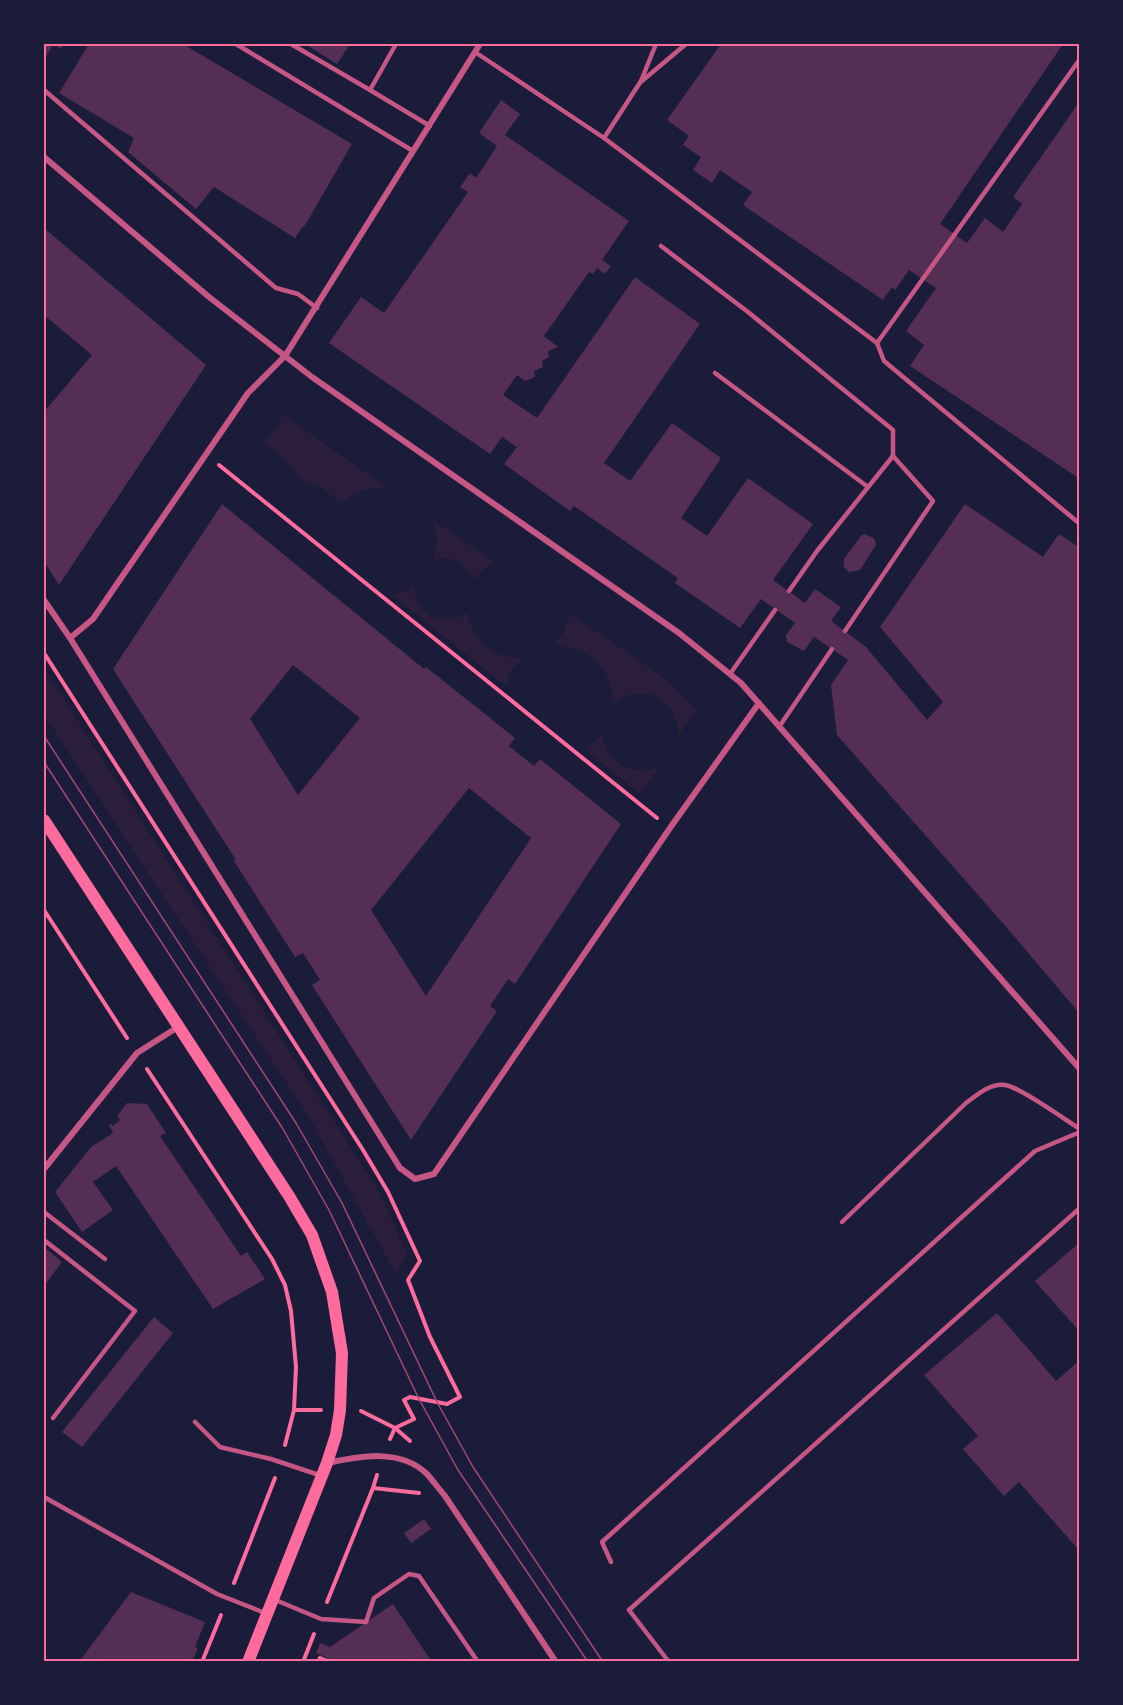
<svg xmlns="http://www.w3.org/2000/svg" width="1123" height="1705" viewBox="0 0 1123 1705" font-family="Manrope,sans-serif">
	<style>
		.green { fill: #2a1e3b }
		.building { fill: #542f53; fill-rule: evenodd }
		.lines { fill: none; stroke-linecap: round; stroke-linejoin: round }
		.path { stroke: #ff6b9d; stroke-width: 4 }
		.service { stroke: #c65784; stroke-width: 4.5 }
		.minor { stroke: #c65784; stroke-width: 6 }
		.secondary { stroke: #ff6b9d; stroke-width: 12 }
		.tram { stroke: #a44b75; stroke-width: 1.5 }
		.neatline { fill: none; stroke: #ff6b9d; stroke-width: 2 }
	</style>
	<rect width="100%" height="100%" fill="#1b1b3a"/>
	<g class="green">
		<path d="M284 414 299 426 388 488C369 487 357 491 341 503L321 487 302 482C293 466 281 454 265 443Z"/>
		<path d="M432 519 494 562 480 572 474 580C466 562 452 555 433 560 438 546 438 532 432 519Z"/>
		<path d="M414 585C414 614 443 630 467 612 472 640 493 659 522 658L510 672 506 686 392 595 407 591Z"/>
		<path d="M570 614C609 641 667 674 697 710L678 736C680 699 642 680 613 704 612 666 590 649 555 644L563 633Z"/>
		<path d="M44 668 381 1195 407 1255 395 1273 309 1117 44 715Z"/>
		<path d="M602 735C606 763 632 777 658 768L641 794 585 749Z"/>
	</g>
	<g class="building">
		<path d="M44 44H64L61 49 53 44 44 60Z"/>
		<path d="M89 44H183L352 144 304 227 303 226 295 238 214 187 196 209 128 152 134 138 59 93Z"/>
		<path d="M305 44H350L337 64Z"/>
		<path d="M721 44H1063L940 224 967 243 985 218 1003 232 1022 204 1013 197 1080 101V479L910 366 924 345 906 331 936 288 909 270 895 290 892 287 883 300 743 205 752 192 720 170 712 183 693 170 701 157 683 145 689 136 667 120Z"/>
		<path d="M501 100 520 114 505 135 629 221 602 260 611 266 605 274 597 268 593 274 589 272 544 336 558 347 548 351 549 357 542 361 543 367 534 371 535 377 525 381 517 375 503 395 537 418 635 277 700 324 604 463 630 481 672 423 721 458 681 518 707 536 748 478 813 524 773 580 805 603 815 589 841 607 831 621 866 647 927 720 943 702 880 627 965 504 1043 557 1059 534 1080 548V1014L1008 929 837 735 831 685 848 660 814 637 804 651 787 642 786 635 795 623 761 599 740 628 675 583 678 578 574 506 570 511 504 464 517 447 502 437 490 454 329 343 361 297 384 313 468 192 460 187 470 173 476 178 497 146 479 133Z"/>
		<path d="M44 228 206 365 59 585 44 561V412L92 355 44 315Z"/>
		<path d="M222 504 424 669 426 667 515 738 509 746 534 766 540 759 621 824 515 984 508 979 490 1006 497 1011 411 1140 312 985 320 980 303 953 295 957 234 861 236 860 113 669ZM293 665 360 718 298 795 250 719ZM469 788 531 838 426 996 371 910Z"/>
		<path d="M864 534 874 538 876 545 860 570 849 572 844 567V559L861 536Z"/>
		<path d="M127 1103 147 1104 166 1133 160 1136 241 1256 247 1252 265 1279 213 1309 116 1166 93 1182 113 1210 82 1232 55 1192 91 1147 113 1133 109 1125 111 1124 113 1126 120 1120 117 1116Z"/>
		<path d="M1080 1242V1332L1035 1281Z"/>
		<path d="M44 1247 62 1262 44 1286Z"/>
		<path d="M997 1313 1056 1381 1080 1360V1546L1077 1548 1019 1482 1004 1496 963 1449 978 1436 924 1375Z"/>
		<path d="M154 1317 173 1333 82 1447 62 1432Z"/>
		<path d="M424 1519 431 1529 411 1543 404 1533Z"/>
		<path d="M131 1592 205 1622 195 1647 198 1648 192 1662H79Z"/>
		<path d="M393 1604 432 1662H325L327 1658 316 1653 320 1643 330 1647Z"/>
	</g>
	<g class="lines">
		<g class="path">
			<path d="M219 465 657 818"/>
			<path d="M44 653 363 1150 388 1192 420 1261 408 1280 430 1337 460 1397 447 1404 410 1397 404 1400 414 1419 395 1428 390 1439"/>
			<path d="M44 910 127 1038"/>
			<path d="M147 1069 272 1259 285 1285 291 1311 296 1367 294 1410 285 1445"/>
			<path d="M294 1410H321"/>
			<path d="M361 1411 395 1428 410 1441"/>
			<path d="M373 1488 377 1475"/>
			<path d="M234 1583 275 1478"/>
			<path d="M327 1602 373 1488 419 1493"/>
			<path d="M202 1662 221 1615"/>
			<path d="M303 1662 314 1634"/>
			<path d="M318 1662 320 1658 329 1662"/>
		</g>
		<g class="service">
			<path d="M236 44 413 151"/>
			<path d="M291 44 370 90"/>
			<path d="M396 44 370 90 430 126"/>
			<path d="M475 52 604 138 877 343 1080 59"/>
			<path d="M642 81 686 44"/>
			<path d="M44 90 276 288 298 294 317 308"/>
			<path d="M604 138 641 81 656 44"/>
			<path d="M661 246 748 312 893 430V456L817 551 789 591"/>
			<path d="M877 343 884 361 1080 524"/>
			<path d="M715 373 868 487"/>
			<path d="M845 631 933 501 893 456"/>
			<path d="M730 674 775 610"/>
			<path d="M779 727 832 649"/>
			<path d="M44 1212 105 1259"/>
			<path d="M842 1222 966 1103C977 1095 990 1083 1005 1085 1020 1087 1064 1119 1080 1129"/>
			<path d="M44 1240 135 1311 53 1418"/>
			<path d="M195 1422 220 1447 271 1459 319 1475"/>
			<path d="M44 1497 217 1594 265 1613"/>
			<path d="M611 1562 602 1542 1035 1151 1080 1132"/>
			<path d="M273 1599 321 1619 366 1622 374 1598 409 1574 419 1576 478 1662"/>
			<path d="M669 1662 629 1610 1080 1208"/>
		</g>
		<g class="minor">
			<path d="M44 157 209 297 312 377 679 633 741 683 1080 1069"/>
			<path d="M44 600 70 638 400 1168 415 1179 434 1174 670 828 759 703"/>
			<path d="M70 638 93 619 248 393 285 356 480 44"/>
			<path d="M44 1169 137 1053 178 1027"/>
			<path d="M328 1463C360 1456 400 1448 427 1474 433 1481 439 1489 445 1496L556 1662"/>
		</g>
		<path class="secondary" d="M44 820 289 1196 312 1235 332 1292 342 1353 340 1410 336 1435 327 1463 248 1662"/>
		<g class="tram">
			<path d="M44 736 296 1123 342 1203 437 1402 473 1467 603 1662"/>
			<path d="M44 762 283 1129 329 1210 419 1399 458 1470 588 1662"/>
		</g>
	</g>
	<rect width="1123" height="1705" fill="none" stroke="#1b1b3a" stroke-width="90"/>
	<rect x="45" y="45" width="1033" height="1615" class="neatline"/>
</svg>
